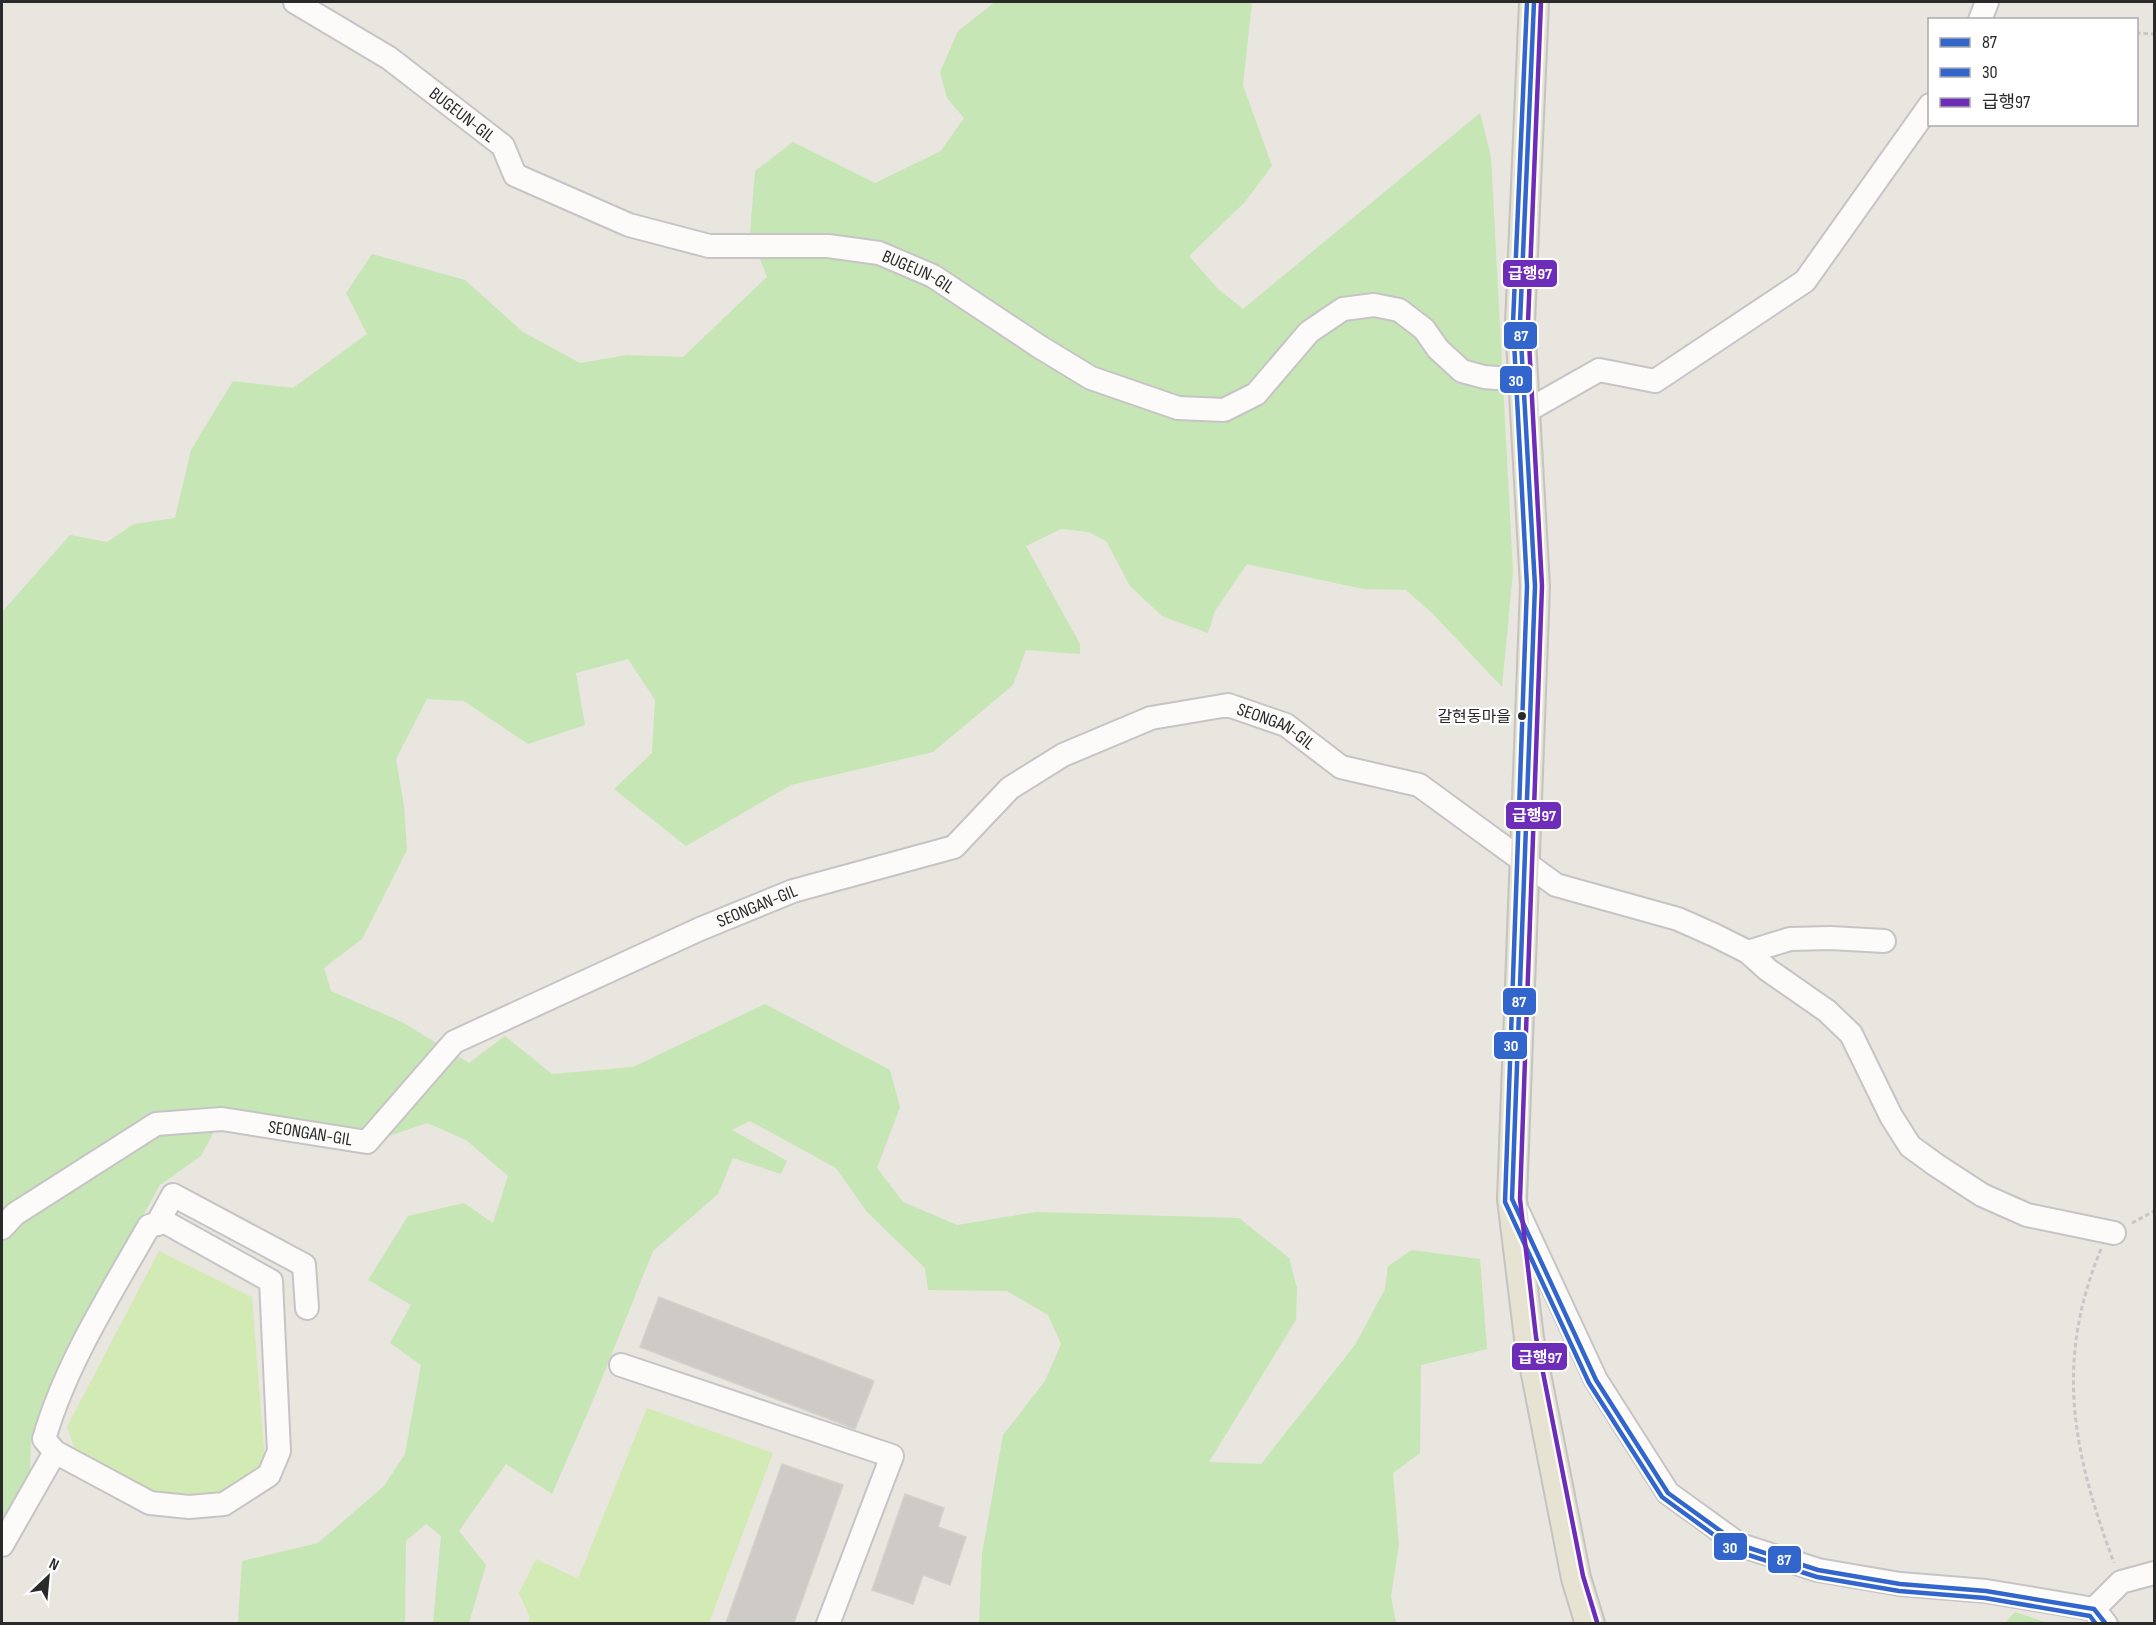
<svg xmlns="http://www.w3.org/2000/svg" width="2156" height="1625" viewBox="0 0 2156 1625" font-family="'Sofia Sans Condensed','Noto Sans KR',sans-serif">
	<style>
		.green { fill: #c6e6b6 }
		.pitch { fill: #d2eab3 }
		.building { fill: #cecbc6; stroke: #d4d1cb; stroke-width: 1.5 }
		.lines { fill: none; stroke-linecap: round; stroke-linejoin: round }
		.minor-casing { stroke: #c6c4c5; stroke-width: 26 }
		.major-casing { stroke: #c4c3c1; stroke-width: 32 }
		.path { stroke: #c8c7c7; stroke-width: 3; stroke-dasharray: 4.5 3; stroke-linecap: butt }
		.minor { stroke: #fcfbfa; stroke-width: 22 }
		.major { stroke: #e7e3d2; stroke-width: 28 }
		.bus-1-casing { stroke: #fff; stroke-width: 9 }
		.bus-2-casing { stroke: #fff; stroke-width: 9 }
		.bus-3-casing { stroke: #fff; stroke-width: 9 }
		.bus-1 { stroke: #36c; stroke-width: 4.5 }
		.bus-2 { stroke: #36c; stroke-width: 4.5 }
		.bus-3 { stroke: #6e2db9; stroke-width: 4.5 }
		.bus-dot { fill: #2a2a2a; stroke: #fff; stroke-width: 2 }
		.labels { text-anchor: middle; stroke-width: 4.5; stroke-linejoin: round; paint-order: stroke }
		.bus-label { font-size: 16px; fill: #2a2a2a; stroke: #fff; text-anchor: end }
		.street-label { font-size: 18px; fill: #2a2a2a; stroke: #fff }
		.line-badge { stroke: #fff; stroke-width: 2 }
		.badge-label { font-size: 16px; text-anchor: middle; font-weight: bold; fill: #fff }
	</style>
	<rect width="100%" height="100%" fill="#e9e5df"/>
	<g class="green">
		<path d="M995 2H1252L1243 85 1272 166 1244 203 1189 256 1218 289 1243 309 1480 113 1491 157 1513 572 1502 687 1432 613 1406 590 1363 589 1247 564 1215 611 1208 633 1162 616 1130 586 1106 541 1089 532 1061 529 1026 546 1080 644V654L1026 650 1013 685 933 752 791 785 686 846 614 789 652 753 655 700 628 659 576 673 585 725 528 744 464 701 427 699 396 759 404 806 407 850 362 939 324 968 331 991 402 1022 469 1063 505 1036 552 1074 633 1067 765 1004 890 1070 900 1107 877 1168 903 1202 957 1225 1036 1212 1239 1218 1289 1258 1297 1288 1296 1320 1209 1462 1261 1464 1355 1345 1385 1289 1388 1266 1412 1250 1480 1259 1487 1349 1421 1365 1420 1453 1393 1473 1399 1545 1391 1596 1396 1623H979L982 1554 1003 1435 1045 1381 1061 1344 1048 1315 1007 1291 928 1290 925 1268 867 1212 836 1168 750 1121 732 1130 787 1161 781 1174 733 1158 718 1194 653 1251 594 1398 552 1494 506 1464 459 1531 486 1565 469 1623H433L441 1536 426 1524 406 1541 405 1623H238L242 1561 318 1543 384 1486 405 1454 421 1365 390 1343 411 1305 368 1280 408 1216 464 1203 493 1223 508 1176 466 1140 427 1123 383 1138 217 1126 201 1156 160 1185 80 1328 31 1438 30 1470 2 1525V612L70 535 107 542 134 524 175 518 191 450 233 381 293 388 367 334 346 293 372 254 465 280 523 332 580 363 627 355 683 357 767 277 750 234 755 171 793 142 875 183 941 151 964 118 947 98 940 72 958 31Z"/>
		<path d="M2015 1612 2048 1623H2005Z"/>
	</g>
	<g class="pitch">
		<path d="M159 1251 252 1297 265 1463 218 1496H159L77 1455 67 1427Z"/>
		<path d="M647 1408 773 1453 709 1623H528L530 1618 519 1593 536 1559 578 1579Z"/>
	</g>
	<g class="building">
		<path d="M659 1297 874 1381 855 1429 640 1347Z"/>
		<path d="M782 1464 843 1485 794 1623H726Z"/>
		<path d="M905 1494 944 1508 938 1527 966 1537 950 1585 923 1575 913 1604 872 1590Z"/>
	</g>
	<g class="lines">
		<defs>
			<g id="minor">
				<path id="s1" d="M295 2 389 58 503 146 515 175 629 225 709 246H828L879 253 933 276 1040 347 1091 378 1178 408 1224 410 1256 394 1309 332 1343 309 1374 305 1399 310 1424 329 1438 349 1462 371 1484 377 1523 380"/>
				<path d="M1980 20 1987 2"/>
				<path d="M1525 412 1599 370 1655 381 1805 281 1930 105"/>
				<path d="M1748 952 1790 939 1831 938 1884 941"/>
				<path d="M1518 1212 1596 1380 1668 1493 1740 1545 1818 1570 1900 1584 1986 1591 2094 1609 2106 1624"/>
				<path d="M165 1222 271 1281 279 1451 269 1475 224 1504 189 1507 150 1503 55 1452 44 1439C66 1363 110 1295 149 1226Z"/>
				<path d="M157 1224 173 1195 304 1265 307 1308"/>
				<path id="s2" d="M2 1228 15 1214 156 1124 222 1119 367 1142 454 1042 700 929 793 891 954 847 1010 788 1063 755 1151 718 1228 705 1286 725 1341 767 1419 785 1556 885 1678 919 1714 935 1748 952 1768 970 1827 1011 1851 1034 1891 1116 1910 1146 1936 1165 1982 1195 2027 1215 2114 1233"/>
				<path d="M621 1365 892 1456 828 1624"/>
				<path d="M2 1545 55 1452"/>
				<path d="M2094 1609 2121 1582 2154 1573"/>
			</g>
			<path id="major" d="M1534 2 1520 323 1535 586 1512 1199 1529 1338 1576 1578 1590 1624"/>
		</defs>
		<use href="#minor" class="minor-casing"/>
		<use href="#major" class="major-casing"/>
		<g class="path">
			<path d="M2136 33 2154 34"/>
			<path d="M2132 1223 2154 1211"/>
			<path d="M2101 1249C2054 1363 2073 1452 2114 1563"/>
		</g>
		<use href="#minor" class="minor"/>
		<use href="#major" class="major"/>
		<defs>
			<path id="bus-1" d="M1534 2 1520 323 1535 586 1512 1199 1596 1380 1668 1493 1740 1545 1818 1570 1900 1584 1986 1591 2094 1609 2106 1624"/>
			<path id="bus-2" d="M1527 2 1513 323 1527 586 1505 1202 1589 1383 1662 1497 1736 1551 1817 1577 1899 1591 1985 1598 2090 1616 2096 1624"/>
			<path id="bus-3" d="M1541 2 1528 323 1542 586 1520 1199 1536 1337 1583 1576 1597 1622"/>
		</defs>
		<use href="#bus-1" class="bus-1-casing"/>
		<use href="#bus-2" class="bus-2-casing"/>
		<use href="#bus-3" class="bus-3-casing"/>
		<use href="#bus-1" class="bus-1"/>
		<use href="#bus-2" class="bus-2"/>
		<use href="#bus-3" class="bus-3"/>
	</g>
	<circle class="bus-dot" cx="1522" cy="716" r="5"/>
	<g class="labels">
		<g class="bus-label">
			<text x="1511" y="722">갈현동마을</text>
		</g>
		<g class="street-label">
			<text dy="6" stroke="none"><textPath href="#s1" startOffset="202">BUGEUN-GIL</textPath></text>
			<text dy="6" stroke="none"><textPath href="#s1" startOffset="706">BUGEUN-GIL</textPath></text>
			<text dy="6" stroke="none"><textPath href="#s2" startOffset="1440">SEONGAN-GIL</textPath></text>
			<text dy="6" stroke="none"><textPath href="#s2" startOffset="864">SEONGAN-GIL</textPath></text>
			<text dy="6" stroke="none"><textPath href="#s2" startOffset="342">SEONGAN-GIL</textPath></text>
		</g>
	</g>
	<g class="line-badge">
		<rect x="1502" y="259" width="56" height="29" rx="6" fill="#6e2db9"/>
		<rect x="1503" y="321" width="35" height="29" rx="6" fill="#36c"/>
		<rect x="1499" y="365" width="34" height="29" rx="6" fill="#36c"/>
		<rect x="1505" y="801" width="57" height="29" rx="6" fill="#6e2db9"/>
		<rect x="1502" y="987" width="35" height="29" rx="6" fill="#36c"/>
		<rect x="1493" y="1031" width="35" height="29" rx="6" fill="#36c"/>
		<rect x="1511" y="1342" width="57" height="29" rx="6" fill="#6e2db9"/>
		<rect x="1713" y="1532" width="35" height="29" rx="6" fill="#36c"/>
		<rect x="1767" y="1545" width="35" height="29" rx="6" fill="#36c"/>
	</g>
	<g class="badge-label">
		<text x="1530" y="279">급행97</text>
		<text x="1521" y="341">87</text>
		<text x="1516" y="386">30</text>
		<text x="1534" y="821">급행97</text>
		<text x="1519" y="1007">87</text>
		<text x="1511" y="1051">30</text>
		<text x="1540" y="1363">급행97</text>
		<text x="1730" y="1553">30</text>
		<text x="1784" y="1565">87</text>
	</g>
	<rect width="2156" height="1625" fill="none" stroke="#2a2a2a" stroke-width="6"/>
	<rect x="1928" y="18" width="210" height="108" fill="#ffffff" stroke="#aaaaaa" stroke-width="1.5"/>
	<rect x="1940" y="38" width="30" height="9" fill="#3366cc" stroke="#aaaaaa" stroke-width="1.5"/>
	<text x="1982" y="48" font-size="18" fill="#2a2a2a">87</text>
	<rect x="1940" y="68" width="30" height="9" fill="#3366cc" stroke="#aaaaaa" stroke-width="1.5"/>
	<text x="1982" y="78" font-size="18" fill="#2a2a2a">30</text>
	<rect x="1940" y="98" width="30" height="9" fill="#6e2db9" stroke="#aaaaaa" stroke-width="1.5"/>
	<text x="1982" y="108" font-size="18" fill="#2a2a2a">급행97</text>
	<g transform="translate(48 1577) rotate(26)" stroke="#ffffff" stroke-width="4.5" paint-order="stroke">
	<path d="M0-4.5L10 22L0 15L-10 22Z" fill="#2a2a2a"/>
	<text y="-9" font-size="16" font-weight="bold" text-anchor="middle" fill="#2a2a2a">N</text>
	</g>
</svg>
